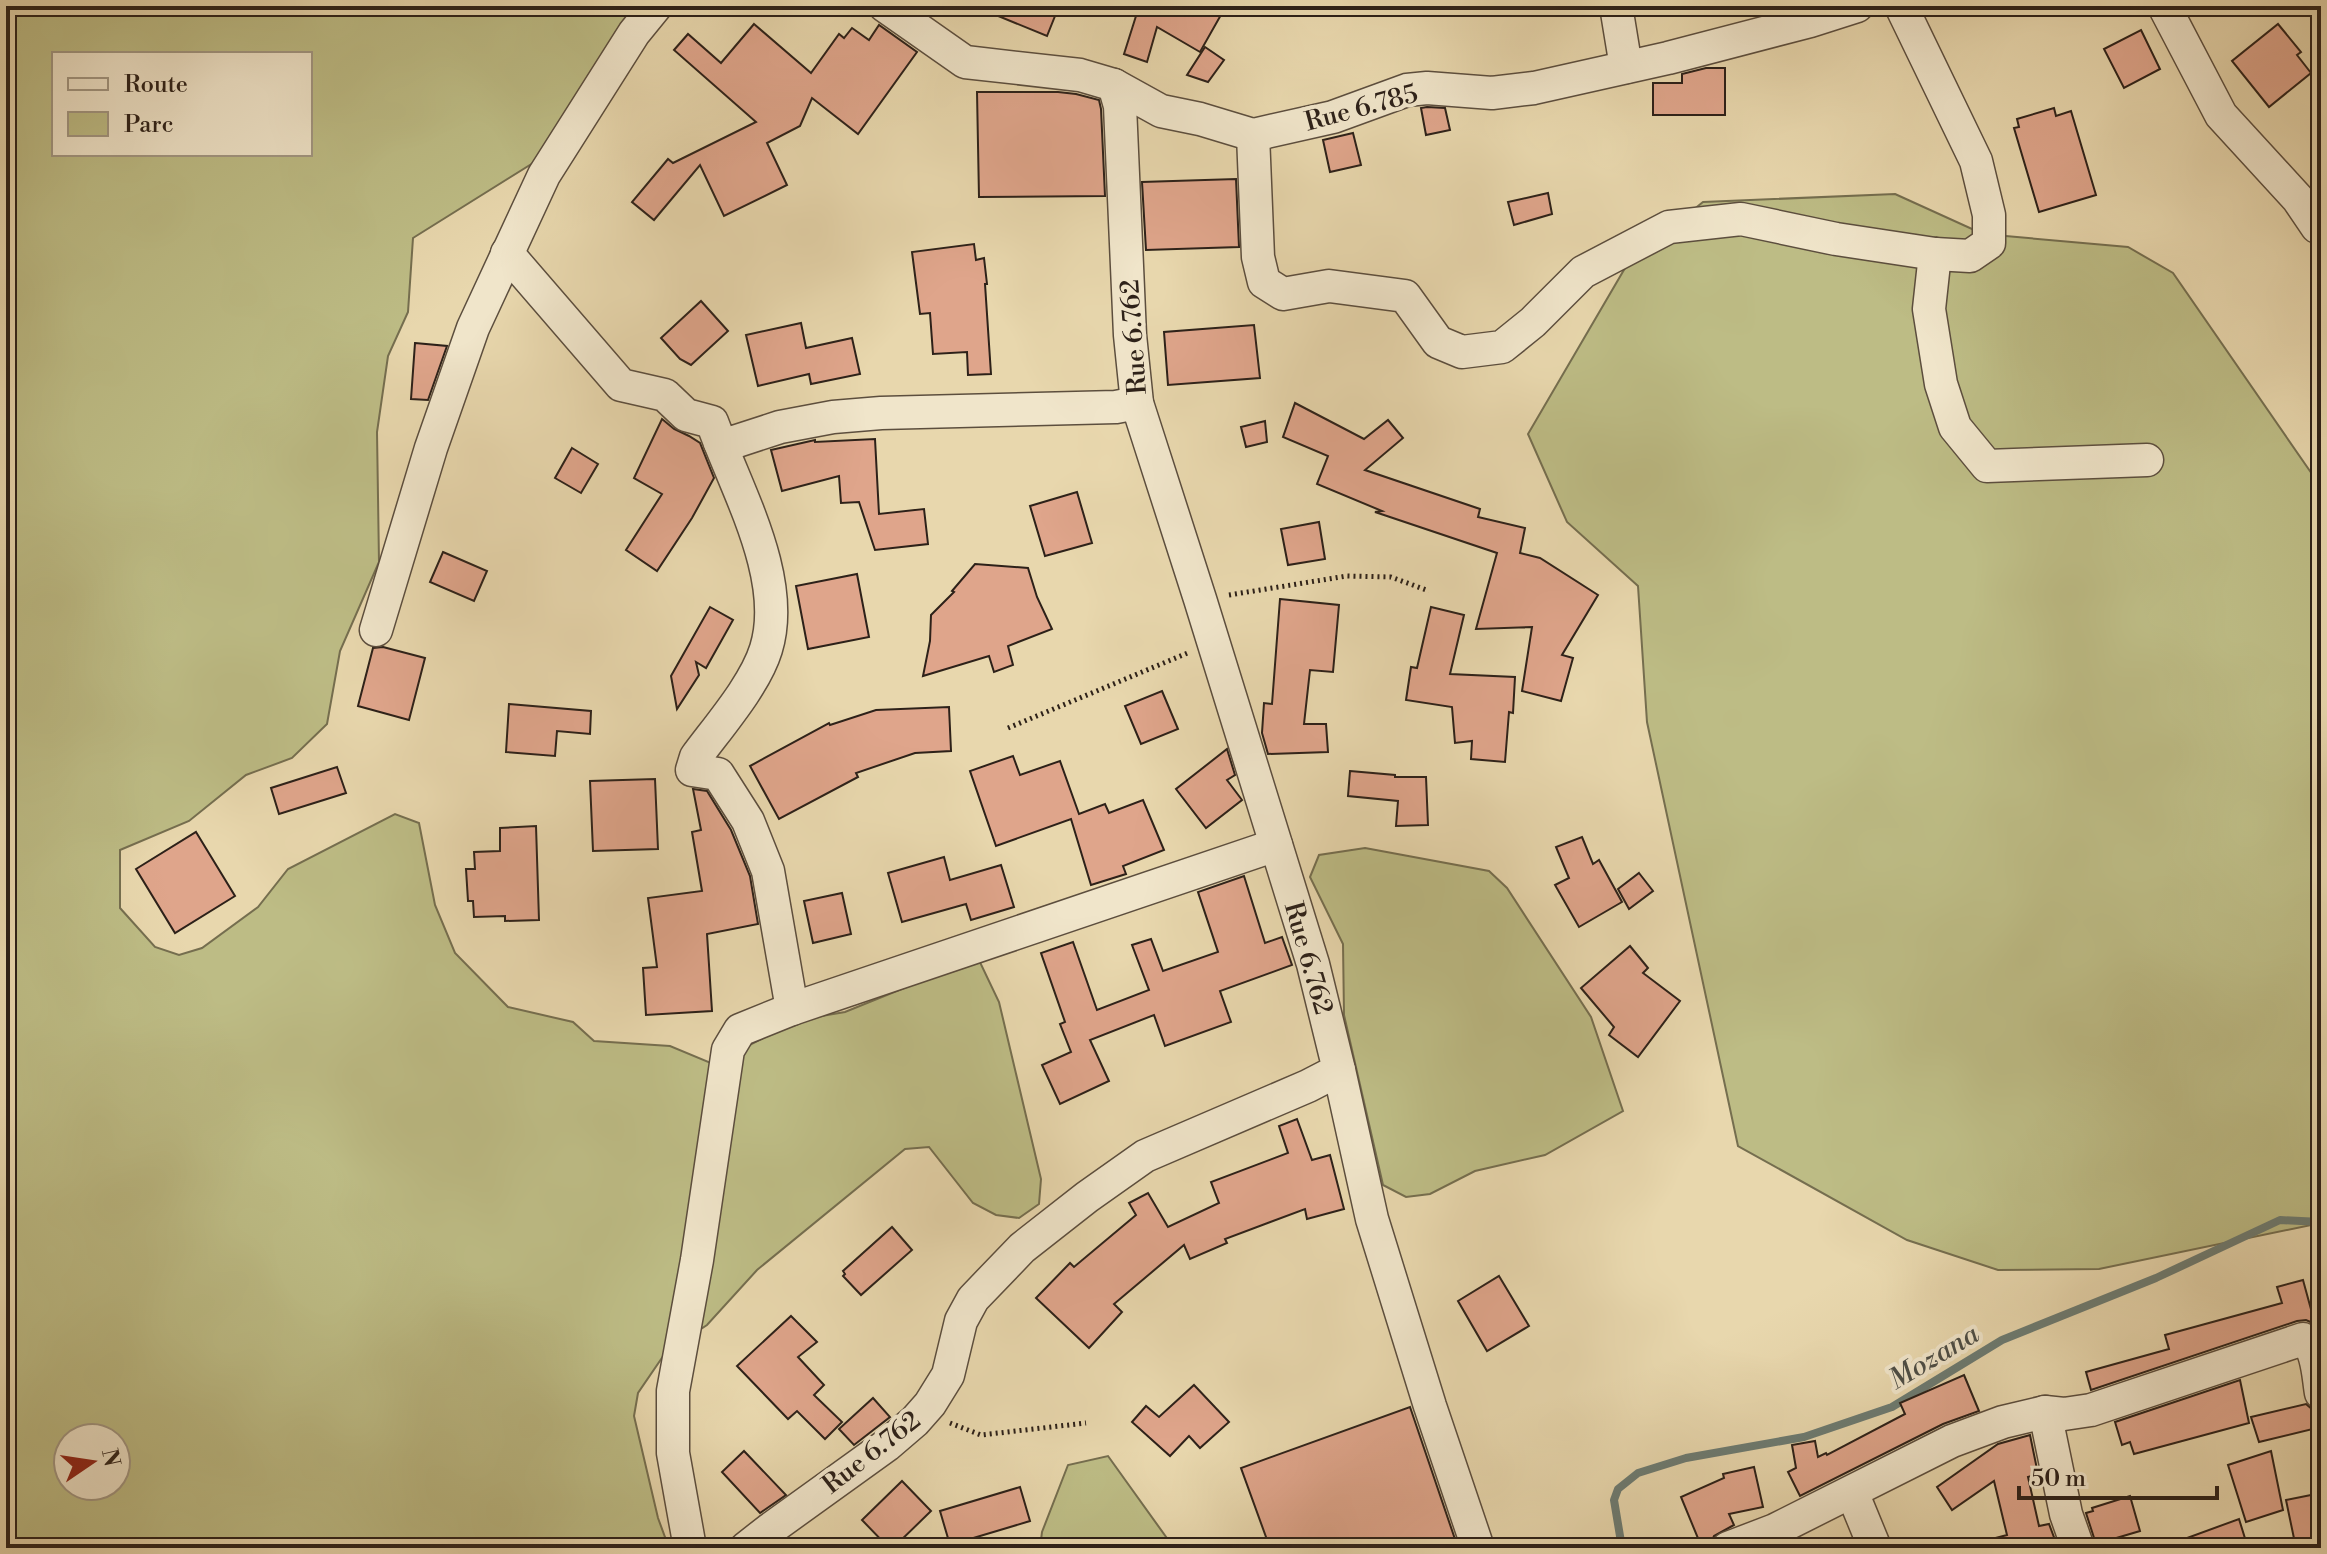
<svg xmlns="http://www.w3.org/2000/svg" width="2327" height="1554" viewBox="0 0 2327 1554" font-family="'Libre Bodoni',serif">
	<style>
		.green { fill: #bdbc85; stroke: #756e4f; stroke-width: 2; fill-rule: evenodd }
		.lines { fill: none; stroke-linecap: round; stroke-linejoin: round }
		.stream { stroke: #6d7c73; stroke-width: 8 }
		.building { fill: #dfa58b; stroke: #2d2119; stroke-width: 2 }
		.street-casing { stroke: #5c4e3e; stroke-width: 35 }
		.path { stroke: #2d2119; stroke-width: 5; stroke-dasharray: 2 4; stroke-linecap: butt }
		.street { stroke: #f0e5ca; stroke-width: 32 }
		.labels { text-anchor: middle; stroke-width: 8; stroke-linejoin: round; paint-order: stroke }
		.street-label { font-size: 26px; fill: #2d2119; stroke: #f0e5ca }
		.water-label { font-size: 28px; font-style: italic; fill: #4d4e46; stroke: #f0e5ca }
	</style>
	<rect width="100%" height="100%" fill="#e8d7ad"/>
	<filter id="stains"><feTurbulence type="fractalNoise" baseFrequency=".0025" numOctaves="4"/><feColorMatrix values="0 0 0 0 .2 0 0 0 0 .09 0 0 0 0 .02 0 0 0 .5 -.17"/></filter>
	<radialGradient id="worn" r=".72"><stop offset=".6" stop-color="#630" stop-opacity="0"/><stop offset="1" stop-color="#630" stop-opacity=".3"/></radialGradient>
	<g class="green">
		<path d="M6 6H646L533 163 413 238 408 312 388 356 377 432 379 562 340 651 327 724 292 758 246 775 189 821 120 850V908L155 947 179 955 202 948 258 907 288 869 395 814 419 823 435 905 455 953 508 1007 573 1022 594 1041 670 1046 713 1064 798 1020 845 1012 978 958 999 1002 1041 1179 1039 1204 1019 1218 996 1215 973 1203 929 1147 905 1149 757 1270 707 1325 666 1352 638 1393 634 1416 658 1518 669 1548H6ZM54 54H310V154H54ZM68 1438H116V1486H68Z"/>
		<path d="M1895 194 1983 234 2128 247 2173 273 2321 487V1223L2099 1269 1998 1270 1907 1240 1738 1146 1647 722 1638 586 1567 522 1528 434 1628 263 1703 202Z"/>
		<path d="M1365 848 1489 871 1507 888 1591 1017 1623 1111 1545 1155 1475 1171 1430 1194 1406 1197 1383 1185 1344 1015 1343 944 1310 877 1319 855Z"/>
		<path d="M1108 1456 1174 1548H1040L1042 1532 1068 1465Z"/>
	</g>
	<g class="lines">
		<path class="stream" d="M1622 1548 1614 1500 1618 1489 1638 1473 1686 1458 1804 1437 1892 1407 2002 1340 2156 1278 2280 1220 2321 1222"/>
	</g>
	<g class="building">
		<path d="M974 6H1059L1047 36Z"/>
		<path d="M1119 6H1226L1200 52 1157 27 1147 62 1124 54 1136 16Z"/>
		<path d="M754 24 811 73 839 34 844 38 852 28 869 40 879 25 917 52 858 134 812 98 800 126 767 143 787 185 724 216 700 165 654 220 632 202 668 159 673 163 756 122 674 50 688 34 721 63Z"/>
		<path d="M2278 24 2301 52 2297 55 2311 73 2269 107 2232 61Z"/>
		<path d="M2141 30 2160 69 2124 88 2104 49Z"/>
		<path d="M1205 47 1224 60 1208 82 1187 75Z"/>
		<path d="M1706 68H1725V115H1653V83H1682V74Z"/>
		<path d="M977 92H1058L1076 94 1099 100 1101 109 1105 196 979 197Z"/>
		<path d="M1427 107 1445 108 1450 130 1426 135 1421 108Z"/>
		<path d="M2054 108 2056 116 2071 111 2096 195 2039 212 2014 128 2019 127 2017 119Z"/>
		<path d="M1353 133 1361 165 1330 172 1323 140Z"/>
		<path d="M1236 179 1239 247 1146 250 1142 182Z"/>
		<path d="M1548 193 1552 214 1514 225 1508 202Z"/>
		<path d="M974 244 976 260 984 258 987 284H985L991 374 968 375 967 352 933 354 930 313 920 314 912 252Z"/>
		<path d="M701 301 728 331 691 365 680 359 661 338Z"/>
		<path d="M801 323 806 348 852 338 860 374 811 384 809 374 758 386 746 335Z"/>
		<path d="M1254 325 1260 378 1168 385 1164 332Z"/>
		<path d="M415 343 447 346 428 400 411 399Z"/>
		<path d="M1295 403 1364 439 1388 420 1403 438 1365 470 1480 509 1478 517 1525 528 1520 553 1540 558 1598 595 1562 655 1573 658 1561 701 1522 691 1532 627 1476 629 1497 553 1375 512 1382 511 1317 484 1328 456 1283 437Z"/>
		<path d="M662 419 674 429 689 436 700 443 714 478 692 518 657 571 626 550 662 494 634 478Z"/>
		<path d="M1265 421 1267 442 1246 447 1241 427Z"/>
		<path d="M875 439 879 514 924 509 928 544 875 550 859 502 841 503 839 476 782 491 771 450 815 440V442Z"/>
		<path d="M572 448 598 464 581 493 555 478Z"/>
		<path d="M1077 492 1092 543 1045 556 1030 506Z"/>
		<path d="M1319 522 1325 559 1288 565 1281 529Z"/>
		<path d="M443 552 487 571 474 601 430 582Z"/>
		<path d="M975 564 1028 568 1037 597 1052 629 1008 646 1013 665 994 672 989 656 923 676 930 641 931 615 954 592 952 591Z"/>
		<path d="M857 574 869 637 808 649 796 586Z"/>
		<path d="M1280 599 1339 605 1333 672 1310 670 1304 724H1326L1328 752 1268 754 1262 733 1264 703 1272 704Z"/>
		<path d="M710 607 733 620 706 668 696 662 699 675 677 709 671 676Z"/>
		<path d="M1431 607 1464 615 1450 674 1515 677 1513 713 1509 712 1505 762 1471 759 1472 741 1455 743 1452 707 1406 700 1411 667 1417 668Z"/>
		<path d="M383 647 425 658 409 720 358 706 373 648Z"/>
		<path d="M1162 691 1178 729 1141 744 1125 706Z"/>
		<path d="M509 704 591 711 590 734 557 731 555 756 506 752Z"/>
		<path d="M949 707 951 751 915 753 856 773 858 777 779 819 750 766 829 723 830 725 876 710Z"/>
		<path d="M1227 749 1235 775 1227 780 1242 800 1206 828 1176 789Z"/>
		<path d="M1013 756 1020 775 1060 761 1079 814 1105 804 1109 813 1143 800 1164 850 1123 866 1126 874 1091 885 1071 819 996 846 970 771Z"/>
		<path d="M337 767 346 793 279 814 271 788Z"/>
		<path d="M1350 771 1395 775V777H1426L1428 825 1396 826 1398 801 1348 796Z"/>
		<path d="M655 779 658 849 593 851 590 781Z"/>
		<path d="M693 789 707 791 731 830 750 876 758 924 707 934 712 1011 646 1015 643 968 657 967 648 898 702 891 692 832 701 830Z"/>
		<path d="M536 826 539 920 505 921V916L474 917 473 901H468L466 869H475L474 852 500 851V828Z"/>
		<path d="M196 832 235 896 175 933 136 869Z"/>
		<path d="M1582 837 1593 864 1599 860 1622 902 1579 927 1555 885 1569 878 1556 847Z"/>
		<path d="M944 857 950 880 1001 865 1014 907 971 920 966 904 902 922 888 873Z"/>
		<path d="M1639 873 1653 891 1629 909 1618 889Z"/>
		<path d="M1244 876 1265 943 1282 937 1292 965 1220 991 1231 1022 1165 1046 1154 1015 1090 1040 1109 1081 1060 1104 1042 1065 1071 1052 1060 1024 1065 1022 1041 953 1073 942 1097 1010 1149 990 1132 945 1151 939 1163 971 1218 952 1198 892Z"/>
		<path d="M842 893 851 934 813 943 804 901Z"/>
		<path d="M1630 946 1648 968 1643 973 1680 1001 1638 1057 1609 1035 1614 1027 1581 988Z"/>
		<path d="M1297 1119 1312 1160 1330 1155 1344 1209 1307 1219 1305 1209 1225 1239 1227 1243 1190 1259 1184 1245 1114 1304 1122 1312 1089 1348 1036 1298 1070 1263 1074 1267 1136 1215 1129 1203 1148 1193 1168 1227 1219 1203 1211 1182 1288 1153 1279 1126Z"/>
		<path d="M892 1227 912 1250 861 1295 843 1276 845 1274 843 1271Z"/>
		<path d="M1499 1276 1529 1326 1487 1351 1458 1301Z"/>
		<path d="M2303 1280 2315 1324 2306 1320 2297 1321 2091 1390 2086 1372 2169 1349 2165 1335 2282 1303 2277 1287Z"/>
		<path d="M791 1316 817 1342 798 1357 824 1385 814 1395 842 1422 825 1439 797 1411 788 1419 737 1366Z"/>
		<path d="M1964 1375 1979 1411 1943 1424 1800 1496 1788 1472 1796 1468 1792 1445 1815 1441 1818 1457 1826 1453 1827 1455 1905 1414 1900 1403Z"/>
		<path d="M2240 1380 2249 1423 2134 1454 2130 1442 2122 1445 2115 1422Z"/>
		<path d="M1194 1385 1229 1422 1200 1448 1189 1436 1170 1456 1132 1422 1146 1406 1159 1417Z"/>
		<path d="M873 1398 890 1417 854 1445 839 1429Z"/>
		<path d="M2306 1404 2313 1410 2321 1412V1427L2259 1442 2251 1417Z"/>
		<path d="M1410 1407 1458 1548H1270L1241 1468Z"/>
		<path d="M2030 1435 2038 1474 2028 1477 2039 1526 2049 1524 2058 1548H1985L1984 1541 2007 1535 1994 1481 1952 1510 1937 1487 1998 1444Z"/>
		<path d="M744 1451 786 1495 760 1513 722 1472Z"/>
		<path d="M2271 1451 2283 1510 2246 1522 2228 1465Z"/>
		<path d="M1754 1467 1763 1507 1729 1514 1734 1525 1714 1536 1709 1548H1702L1681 1497 1724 1478 1723 1474Z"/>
		<path d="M902 1481 931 1511 893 1548H889L862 1520Z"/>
		<path d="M1020 1487 1030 1521 950 1545 940 1511Z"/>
		<path d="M2321 1493V1548H2296L2286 1500Z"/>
		<path d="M2130 1496 2140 1531 2096 1544 2086 1513 2093 1511 2092 1508Z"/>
		<path d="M2239 1519 2248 1548H2168V1545Z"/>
	</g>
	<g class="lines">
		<defs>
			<g id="street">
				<path d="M885 6 965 62 1080 75 1114 85 1161 111 1200 119 1253 135 1333 117 1407 90 1427 88 1492 93 1534 88 1668 58 1810 21 1857 6"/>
				<path d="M1616 6 1626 67"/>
				<path d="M2164 6 2221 115 2298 199 2317 227"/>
				<path d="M1253 135 1258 257 1264 282 1283 294 1329 286 1405 296 1438 342 1462 352 1502 347 1533 322 1583 272 1669 227 1741 219 1836 239 1935 254 1970 256 1989 243V215L1976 161 1901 6"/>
				<path d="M507 253 621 385 665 395 686 415 712 422 720 443H731L780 427 833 417 881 413 1116 407 1137 403"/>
				<path d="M1935 254 1929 309 1941 384 1955 427 1987 466 2147 460"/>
				<path d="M720 443C744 504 786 584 766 649 755 685 718 727 696 757L692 770 718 774 748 821 768 871 792 1009"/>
				<path d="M376 630 431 448 473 328 544 175 634 33 656 6"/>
				<path d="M1339 1070 1372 1219 1430 1406 1478 1548"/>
				<path d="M2045 1412 2066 1514 2078 1548"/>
				<path d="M1852 1492 1875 1548"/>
				<path d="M690 1548 673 1453V1391L697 1260 728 1050 740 1030 792 1009 1276 845"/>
				<path d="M746 1548 769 1530 887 1445 915 1421 930 1404 948 1375 961 1321 973 1299 1022 1248 1087 1197 1145 1156 1308 1086 1339 1070 1313 964 1200 599 1137 403 1130 335 1120 106 1114 85"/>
				<path d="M1728 1548 1775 1530 1952 1441 2003 1422 2045 1412 2064 1414 2091 1410 2303 1339C2318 1348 2318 1376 2321 1393"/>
			</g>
		</defs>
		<use href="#street" class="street-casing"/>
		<g class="path">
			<path d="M1229 595 1347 576 1391 577 1429 591"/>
			<path d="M1008 728 1190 652"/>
			<path d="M950 1423 981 1435 1086 1423"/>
		</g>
		<use href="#street" class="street"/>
	</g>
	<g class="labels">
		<g class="street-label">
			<text transform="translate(1361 107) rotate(-15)" y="9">Rue 6.785</text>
			<text transform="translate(1133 337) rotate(-94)" y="9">Rue 6.762</text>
			<text transform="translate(1309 958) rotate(74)" y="9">Rue 6.762</text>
			<text transform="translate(871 1452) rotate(-38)" y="9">Rue 6.762</text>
		</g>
		<g class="water-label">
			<text transform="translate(1933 1356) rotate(-31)" y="10">Mozana</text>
		</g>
	</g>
	<rect width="2327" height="1554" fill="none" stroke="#e8d7ad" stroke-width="32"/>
	<rect x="8" y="8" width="2311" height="1538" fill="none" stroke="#2d2119" stroke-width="4"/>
	<rect x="16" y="16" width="2295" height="1522" fill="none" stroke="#2d2119" stroke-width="2"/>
	<rect x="52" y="52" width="260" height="104" fill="#f0e5ca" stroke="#a29783" stroke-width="2"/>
	<rect x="68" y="78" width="40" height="12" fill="#f0e5ca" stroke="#a29783" stroke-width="2"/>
	<text x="124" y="92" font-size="24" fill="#2d2119">Route</text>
	<rect x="68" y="112" width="40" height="24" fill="#bdbc85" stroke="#a29783" stroke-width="2"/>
	<text x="124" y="132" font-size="24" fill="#2d2119">Parc</text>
	<g transform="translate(92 1462) rotate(77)"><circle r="38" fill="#f0e5ca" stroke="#a29783" stroke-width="2"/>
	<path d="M0-6L14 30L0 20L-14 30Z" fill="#8f2418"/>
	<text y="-12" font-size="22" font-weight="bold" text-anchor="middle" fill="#2d2119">N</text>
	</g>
	<path d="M2019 1486v12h198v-12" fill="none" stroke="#2d2119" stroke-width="4"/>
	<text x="2031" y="1486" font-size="24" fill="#2d2119" stroke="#f0e5ca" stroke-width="6" paint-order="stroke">50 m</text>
	<rect width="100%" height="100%" filter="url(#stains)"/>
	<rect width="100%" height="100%" fill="url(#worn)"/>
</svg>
